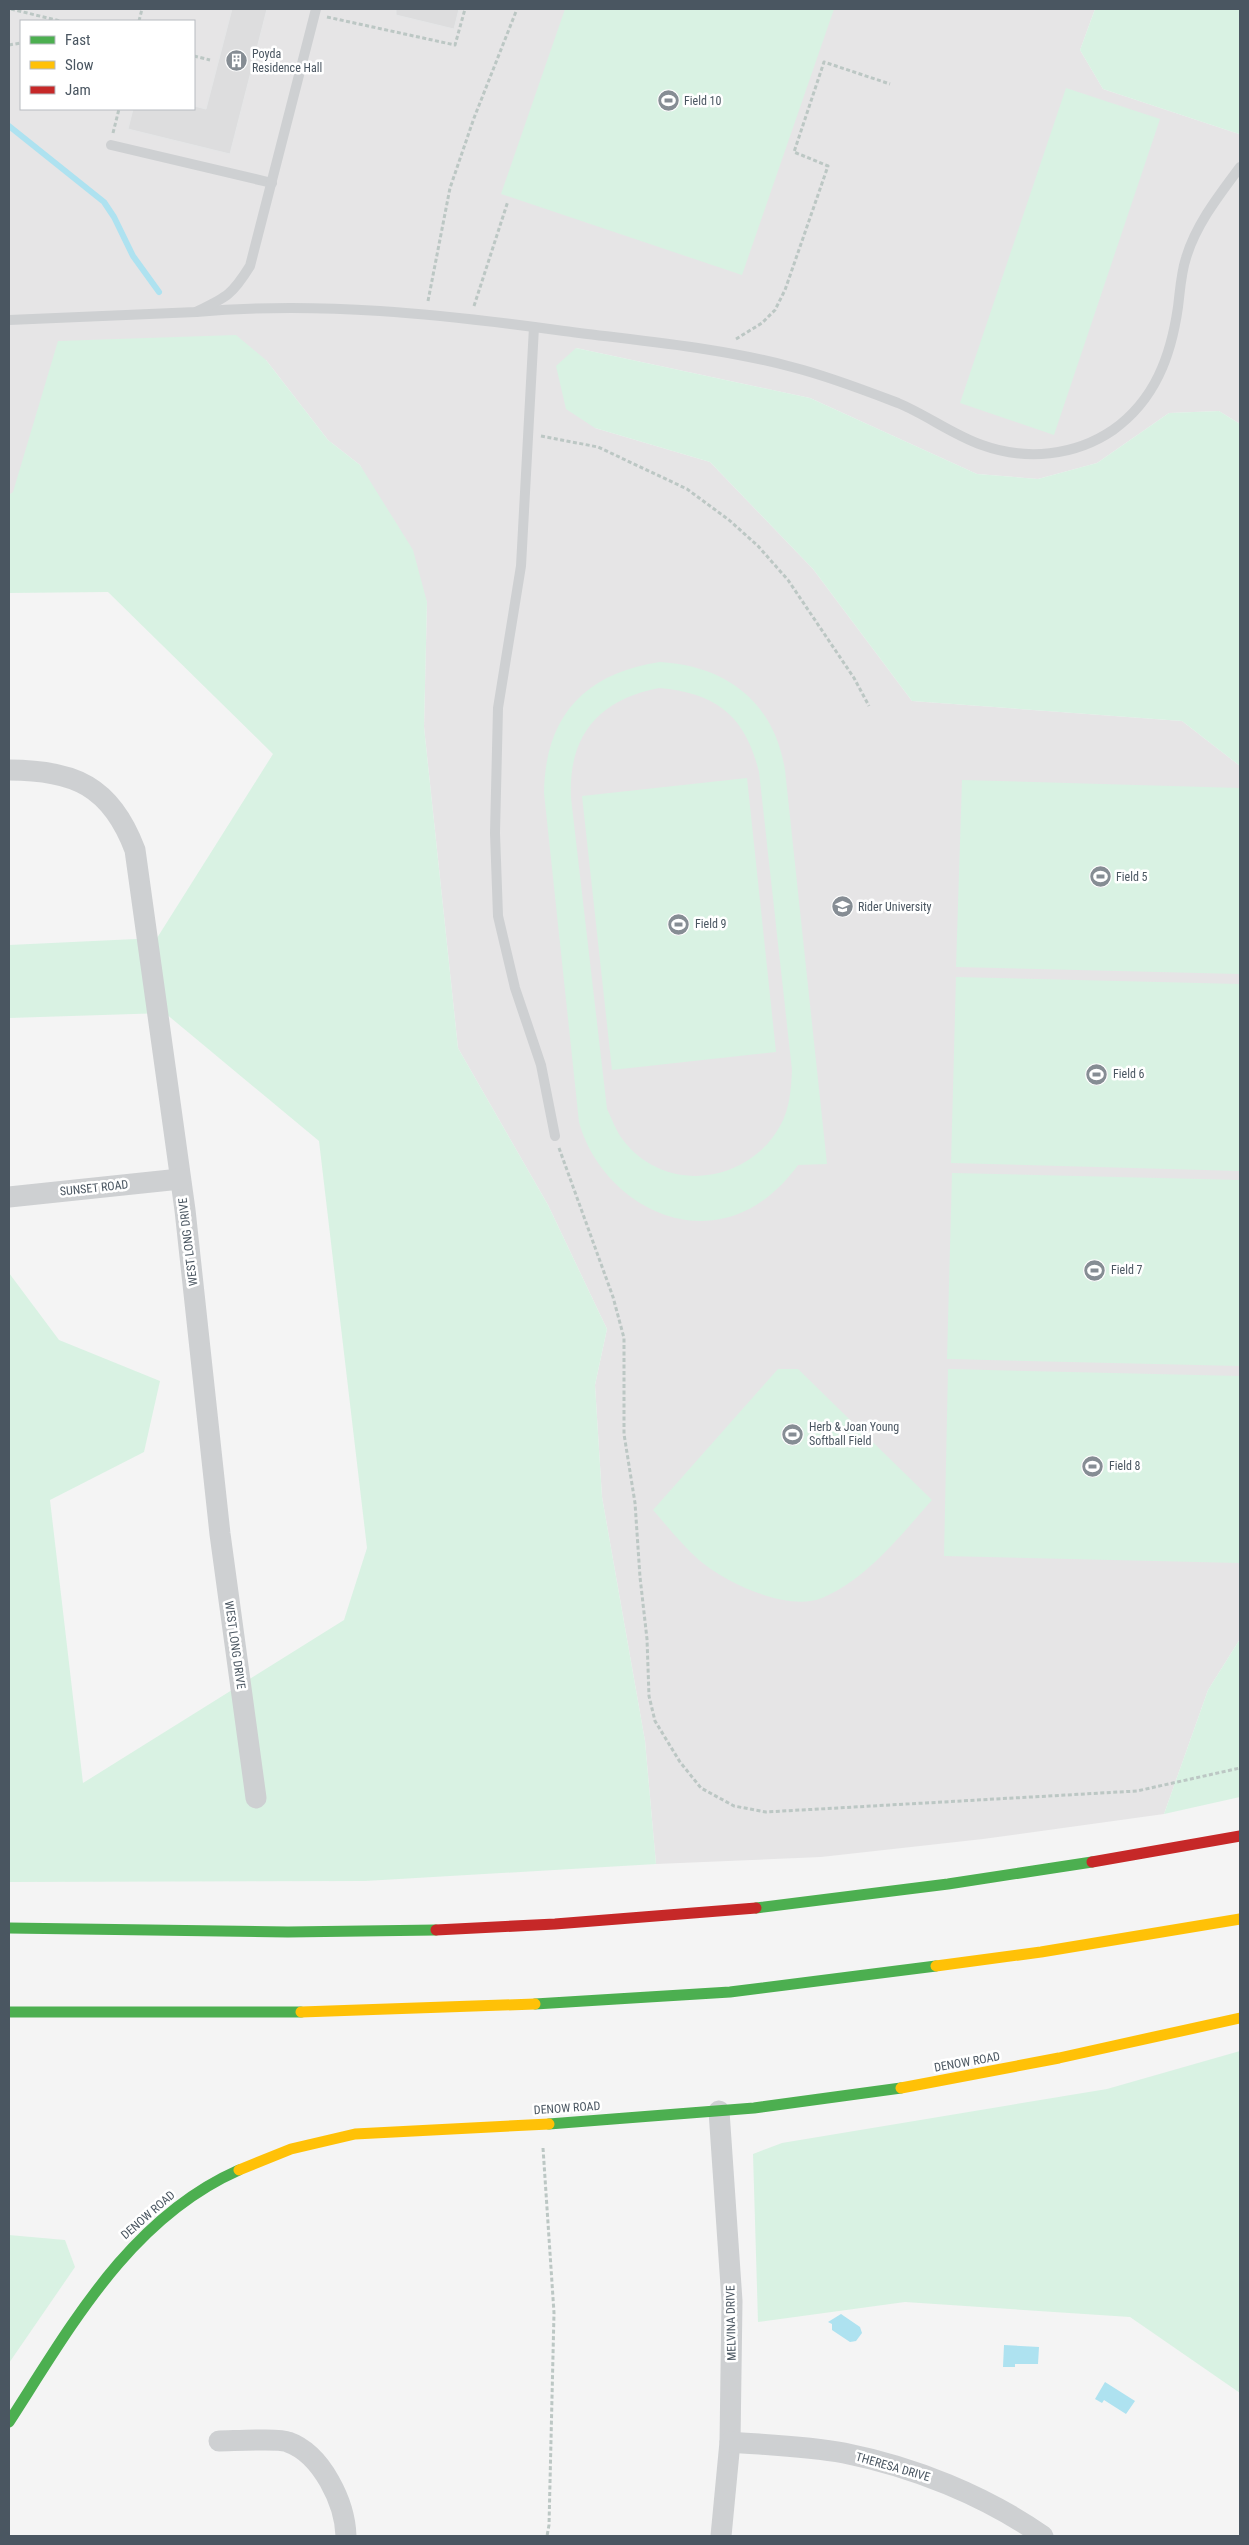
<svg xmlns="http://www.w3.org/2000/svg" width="1249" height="2545" viewBox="0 0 1249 2545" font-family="'Roboto Condensed',sans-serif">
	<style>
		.education { fill: #e6e5e6; fill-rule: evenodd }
		.green { fill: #d9f2e3; fill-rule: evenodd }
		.water { fill: #aee2f0 }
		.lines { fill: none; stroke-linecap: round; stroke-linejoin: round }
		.stream { stroke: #aee2f0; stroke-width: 6 }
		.building { fill: #ddddde; stroke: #e5e6e7 }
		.path { stroke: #bcc7c4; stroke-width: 3; stroke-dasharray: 4 2.5; stroke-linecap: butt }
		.lane { stroke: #ced0d2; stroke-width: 10 }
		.street { stroke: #ced0d2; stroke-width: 21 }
		.fast { stroke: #4caf50; stroke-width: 11 }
		.slow { stroke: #ffc107; stroke-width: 11 }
		.jam { stroke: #c62828; stroke-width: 11 }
		.labels { text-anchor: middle; stroke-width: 5; stroke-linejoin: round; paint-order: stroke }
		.poi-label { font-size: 12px; fill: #4a5661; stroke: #fff; text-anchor: start }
		.street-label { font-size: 12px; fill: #4a5661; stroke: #fff }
	</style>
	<rect width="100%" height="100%" fill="#f4f4f4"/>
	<path class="education" d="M9 9H1095L1080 50 1103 89 1239 134 1240 132V424L1219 411 1169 413 1097 463 1038 479 977 474 810 398 576 348 595 428 710 462 813 569 912 701 1182 721 1240 766V1639L1208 1690 1164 1814 983 1839 821 1857 656 1864 645 1741 602 1497 595 1385 607 1329 548 1205 458 1048 424 727 427 602 360 465 328 440 266 360 9 495ZM21 21H194V109H21Z"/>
	<g class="green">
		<path d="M565 9H834L742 275 501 194Z"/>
		<path d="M1095 9H1240L1239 134 1103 89 1080 50Z"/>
		<path d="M1066 88 1160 119 1054 435 960 403Z"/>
		<path d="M236 335 266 360 328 440 360 465 413 550 427 602 424 727 458 1048 548 1205 607 1329 595 1385 602 1497 645 1741 656 1864 365 1881 9 1882V1273L59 1340 160 1381 144 1452 50 1500 83 1783 344 1620 367 1548 319 1141 165 1013 9 1018V945L157 938 273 754 108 592 9 593V495L13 492 58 341Z"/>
		<path d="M576 348 810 398 977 474 1038 479 1097 463 1169 413 1219 411 1240 424V766L1182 721 912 701 813 569 710 462 595 428 566 409 556 366Z"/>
		<path d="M660 662C727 666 774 702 785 770L827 1164 798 1165C780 1190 755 1211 725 1218 659 1234 595 1182 579 1122L544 793C545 716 585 673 660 662ZM659 688C716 693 745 715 759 772L792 1070C791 1089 790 1109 780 1126 748 1184 665 1195 623 1140 616 1131 612 1119 607 1109L571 798C568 736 598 700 659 688Z"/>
		<path d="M747 778 776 1052 612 1070 582 796Z"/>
		<path d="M962 780 1240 788V974L956 967Z"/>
		<path d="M956 977 1240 984V1171L951 1163Z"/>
		<path d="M952 1173 1240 1180V1366L947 1359Z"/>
		<path d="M778 1369H798L932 1500C901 1535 867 1579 822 1598 787 1612 726 1583 699 1560 682 1545 668 1527 653 1510Z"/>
		<path d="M948 1369 1240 1376V1563L944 1556Z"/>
		<path d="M1240 1639V1797L1164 1814 1208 1690Z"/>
		<path d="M1240 2051V2393L1130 2317 905 2302 758 2322 753 2154 782 2143 1107 2089Z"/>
		<path d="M9 2235 65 2240 75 2267 9 2363Z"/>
	</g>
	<g class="water">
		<path d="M841 2314 860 2327 862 2333 856 2341 850 2342 832 2330V2324L828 2322Z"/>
		<path d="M1004 2345 1039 2347 1038 2364H1015V2367H1003Z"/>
		<path d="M1105 2382 1135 2401 1126 2414 1104 2400 1102 2403 1095 2399Z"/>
	</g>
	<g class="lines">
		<path class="stream" d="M9 126 104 202 114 217 133 256 159 292"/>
	</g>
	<g class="building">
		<path d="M232 9H267L230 154 128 129 133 109H194V106L206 109Z"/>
		<path d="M396 9H459L454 29 396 15Z"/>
	</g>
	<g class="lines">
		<g class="path">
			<path d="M11 9 60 21"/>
			<path d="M327 17 455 45 465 9"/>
			<path d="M139 21 142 9"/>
			<path d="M9 45 21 43"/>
			<path d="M194 56 210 60"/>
			<path d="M113 133 119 109"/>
			<path d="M428 301 450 188 474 118 517 9"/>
			<path d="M474 306 508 201"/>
			<path d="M736 339 762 323 775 310 785 290 828 166 794 152 824 62 890 84"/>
			<path d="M541 436 598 447 687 489 729 520 758 546 788 580 854 678 869 706"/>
			<path d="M559 1148 613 1297 624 1338V1434L635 1503 640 1577 647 1639 649 1696 655 1721 680 1762 701 1788 734 1806 766 1812 1137 1791 1240 1768"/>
			<path d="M543 2148 554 2313 549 2525 547 2536"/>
		</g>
		<g class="lane">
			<path d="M111 145 272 183"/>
			<path d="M196 312C319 301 441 314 564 331 640 341 717 347 792 367 828 376 864 390 898 403 927 415 953 435 982 445 1026 461 1075 456 1113 430 1155 400 1171 356 1178 307 1180 291 1181 273 1186 258 1196 224 1220 194 1240 167"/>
			<path d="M9 320 196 312C227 297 232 295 250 266L316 9"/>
			<path d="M534 327 521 566 498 708 495 833 498 916 515 988 541 1065 555 1136"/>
		</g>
		<g class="street">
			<path d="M9 770C74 770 111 786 135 850L185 1210 220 1534 256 1798"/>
			<path d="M9 1197 180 1179"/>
			<path d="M719 2111 732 2301 730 2442 721 2536"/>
			<path d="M219 2441C232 2441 279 2438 288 2442 322 2454 345 2503 346 2536"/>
			<path d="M730 2442C767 2445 806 2446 844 2453 914 2467 984 2495 1043 2536"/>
		</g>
		<g class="fast">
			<path d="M756 1908 948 1884 1092 1862"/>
			<path d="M9 1928 288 1932 436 1930"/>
			<path d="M535 2004 730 1992 936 1966"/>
			<path d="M9 2012H301"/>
			<path d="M549 2124 754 2108 901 2088"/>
			<path d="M9 2422C71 2326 130 2218 239 2170"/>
		</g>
		<g class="slow">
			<path d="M936 1966 1041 1952 1240 1919"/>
			<path d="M301 2012 535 2004"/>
			<path d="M901 2088 1059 2058 1240 2018"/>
			<path d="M239 2170 291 2149 355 2134 549 2124"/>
		</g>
		<g class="jam">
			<path d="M1092 1862 1240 1836"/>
			<path d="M436 1930 555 1924 756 1908"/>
		</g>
	</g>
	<defs>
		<symbol id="building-disc" viewBox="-11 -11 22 22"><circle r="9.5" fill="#868d94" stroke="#fff"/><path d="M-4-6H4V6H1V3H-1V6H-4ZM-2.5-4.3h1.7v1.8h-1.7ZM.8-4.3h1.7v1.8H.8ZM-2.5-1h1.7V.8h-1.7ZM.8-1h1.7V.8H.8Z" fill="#fff"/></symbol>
		<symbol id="stadium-disc" viewBox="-11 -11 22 22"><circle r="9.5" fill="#868d94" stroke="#fff"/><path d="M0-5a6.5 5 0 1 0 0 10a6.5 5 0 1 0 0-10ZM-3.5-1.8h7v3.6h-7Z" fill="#fff"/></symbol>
		<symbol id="university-disc" viewBox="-11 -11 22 22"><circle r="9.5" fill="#868d94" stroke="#fff"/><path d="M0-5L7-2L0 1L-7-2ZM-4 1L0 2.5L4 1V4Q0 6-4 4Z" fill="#fff"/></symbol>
	</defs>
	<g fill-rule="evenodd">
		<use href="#building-disc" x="224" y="48" width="25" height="25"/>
		<use href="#stadium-disc" x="656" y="88" width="25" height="25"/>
		<use href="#stadium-disc" x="1088" y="864" width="25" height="25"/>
		<use href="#university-disc" x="830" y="894" width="25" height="25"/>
		<use href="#stadium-disc" x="666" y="912" width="25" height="25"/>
		<use href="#stadium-disc" x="1084" y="1062" width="25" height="25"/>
		<use href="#stadium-disc" x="1082" y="1258" width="25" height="25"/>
		<use href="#stadium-disc" x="780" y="1422" width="25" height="25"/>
		<use href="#stadium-disc" x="1080" y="1454" width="25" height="25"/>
	</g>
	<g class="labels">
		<g class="poi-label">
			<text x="252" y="58">Poyda<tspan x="252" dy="14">Residence Hall</tspan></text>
			<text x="684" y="105">Field 10</text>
			<text x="1116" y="881">Field 5</text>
			<text x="858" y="911">Rider University</text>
			<text x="695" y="928">Field 9</text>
			<text x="1113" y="1078">Field 6</text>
			<text x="1111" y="1274">Field 7</text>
			<text x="809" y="1431">Herb &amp; Joan Young<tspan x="809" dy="14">Softball Field</tspan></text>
			<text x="1109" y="1470">Field 8</text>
		</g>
		<g class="street-label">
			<text transform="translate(94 1188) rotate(-6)" y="4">SUNSET ROAD</text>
			<text transform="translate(188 1242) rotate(-97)" y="4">WEST LONG DRIVE</text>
			<text transform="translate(235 1645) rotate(82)" y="4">WEST LONG DRIVE</text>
			<text transform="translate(967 2062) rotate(-10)" y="4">DENOW ROAD</text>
			<text transform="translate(567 2108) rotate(-4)" y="4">DENOW ROAD</text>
			<text transform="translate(148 2215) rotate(-41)" y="4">DENOW ROAD</text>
			<text transform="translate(731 2323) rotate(-91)" y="4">MELVINA DRIVE</text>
			<text transform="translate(893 2467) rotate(16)" y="4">THERESA DRIVE</text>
		</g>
	</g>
	<rect width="1249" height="2545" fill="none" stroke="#4a5661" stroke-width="20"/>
	<rect x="20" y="20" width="175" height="90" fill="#ffffff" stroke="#b7bbc0"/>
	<rect x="30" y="36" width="25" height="8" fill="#4caf50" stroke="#b7bbc0"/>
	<text x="65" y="45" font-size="15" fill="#4a5661">Fast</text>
	<rect x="30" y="61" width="25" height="8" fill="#ffc107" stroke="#b7bbc0"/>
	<text x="65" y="70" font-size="15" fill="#4a5661">Slow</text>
	<rect x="30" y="86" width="25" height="8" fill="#c62828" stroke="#b7bbc0"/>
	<text x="65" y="95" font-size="15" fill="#4a5661">Jam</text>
</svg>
